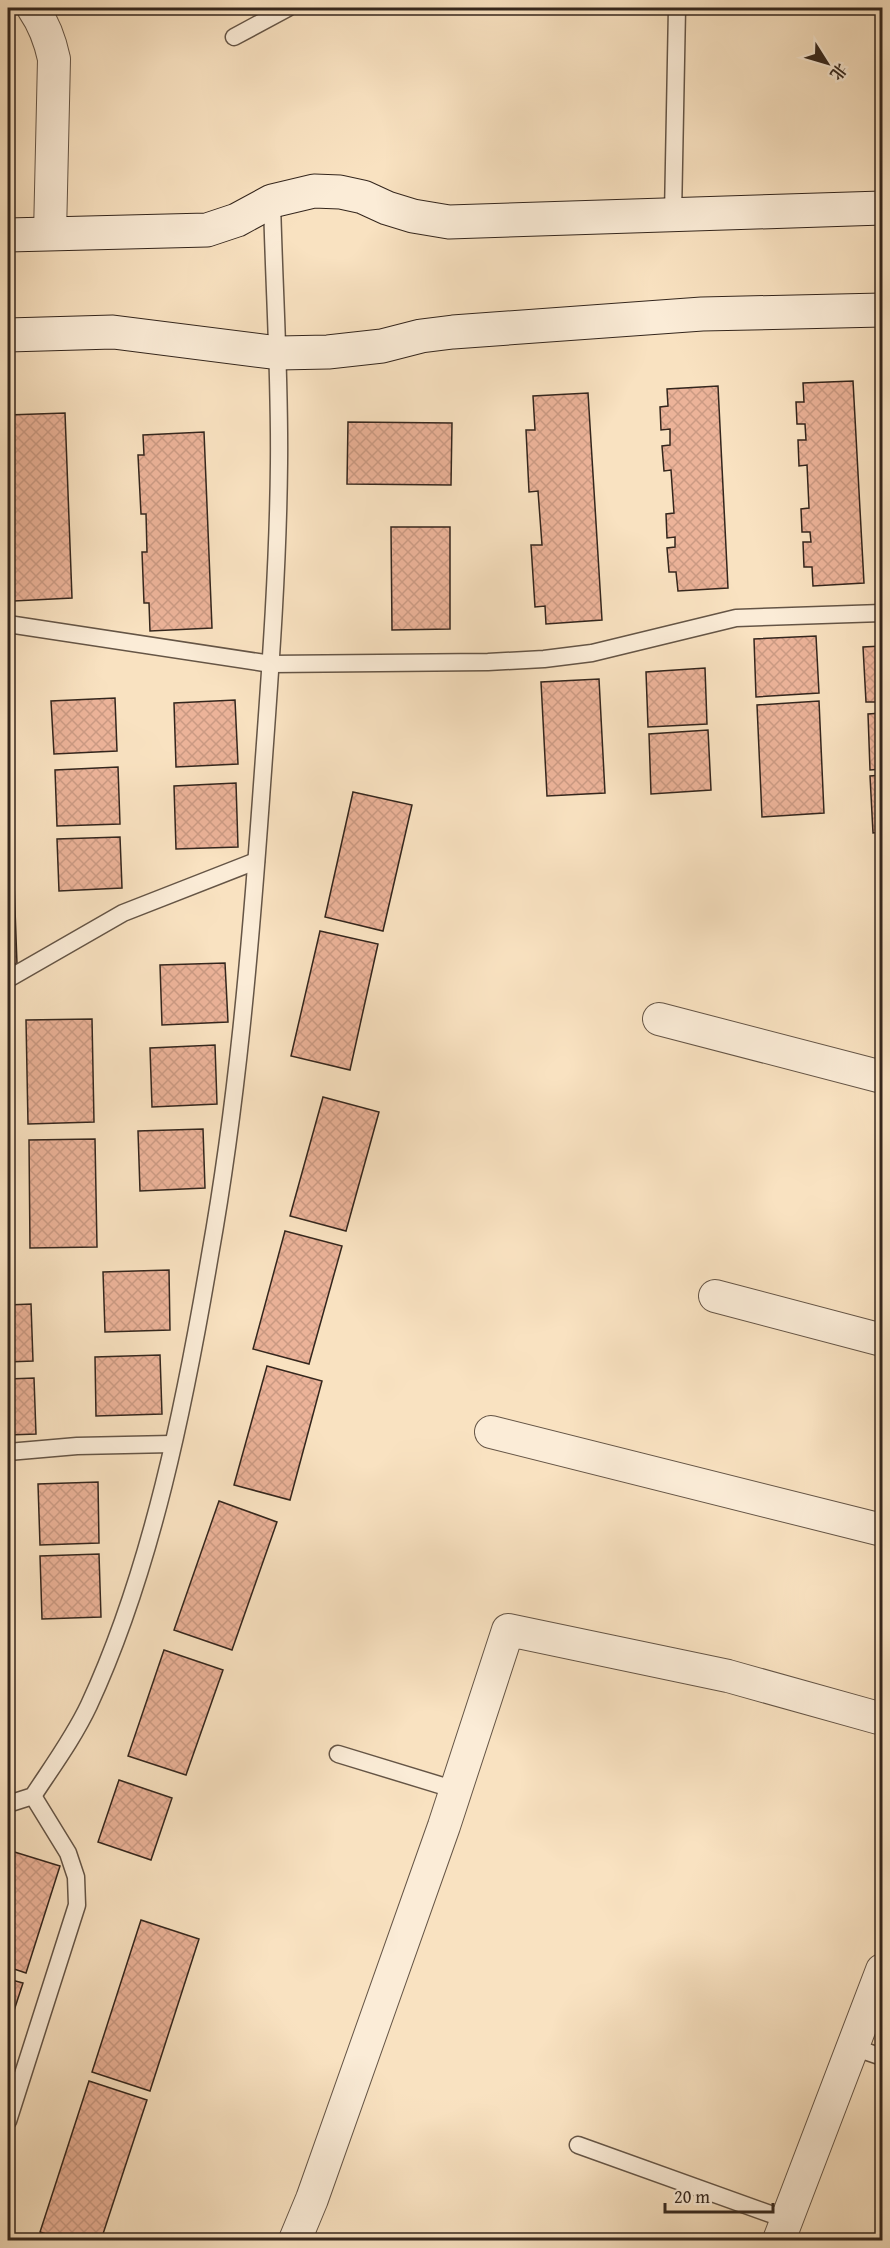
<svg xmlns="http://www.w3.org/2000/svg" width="890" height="2248" viewBox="0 0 890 2248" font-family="'Gentium Book Plus','Noto Serif SC',serif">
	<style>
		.building { fill: url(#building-cross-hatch); stroke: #34261d; stroke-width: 1.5 }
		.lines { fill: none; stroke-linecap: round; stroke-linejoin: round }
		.lane-casing { stroke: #655546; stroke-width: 19 }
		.street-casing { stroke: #655546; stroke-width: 34 }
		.secondary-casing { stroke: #34261d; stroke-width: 35 }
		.lane { stroke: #fbecd7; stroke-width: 16 }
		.street { stroke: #fbecd7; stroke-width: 32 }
		.secondary { stroke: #fbecd7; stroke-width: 33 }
	</style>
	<defs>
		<pattern id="building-cross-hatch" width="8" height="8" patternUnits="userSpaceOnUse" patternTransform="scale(1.5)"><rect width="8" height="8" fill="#ecb399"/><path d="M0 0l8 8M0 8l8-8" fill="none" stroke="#cb9a83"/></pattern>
	</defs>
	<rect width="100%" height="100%" fill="#f9e2c1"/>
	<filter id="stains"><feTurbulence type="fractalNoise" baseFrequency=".00333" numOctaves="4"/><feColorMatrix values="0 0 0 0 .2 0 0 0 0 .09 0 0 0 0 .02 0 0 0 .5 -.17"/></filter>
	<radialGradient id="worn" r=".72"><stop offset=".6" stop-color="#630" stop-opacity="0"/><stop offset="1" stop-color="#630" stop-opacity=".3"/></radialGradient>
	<g class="building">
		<path d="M853 381 864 583 813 586 812 567H804L803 542H811L810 532H802L801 509 809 508 807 465 799 466 798 440H806L805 424H797L796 402H804L803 383Z"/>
		<path d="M718 386 728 588 678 591 676 572H669L667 548 675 547V537L667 538 666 514 674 513 671 470 664 471 662 446 670 445V429L661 430 660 407 668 406 667 389Z"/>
		<path d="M588 393 602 620 546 624 545 606 535 607 531 545H542L538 491 529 492 526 430H535L533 396Z"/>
		<path d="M65 413 72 598 14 601 13 587H8V529H11L9 489H8V415Z"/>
		<path d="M348 422 452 423 451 485 347 484Z"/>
		<path d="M204 432 212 628 150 631 149 603H144L142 552H147L146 514H141L138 455H144L143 435Z"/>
		<path d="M391 527H450V629L392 630Z"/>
		<path d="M816 636 819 693 756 697 754 639Z"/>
		<path d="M882 646V702H866L863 647Z"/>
		<path d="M705 668 707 724 648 727 646 672Z"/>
		<path d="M599 679 605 793 547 796 541 682Z"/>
		<path d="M115 698 117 751 54 754 51 701Z"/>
		<path d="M235 700 238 764 176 767 174 703Z"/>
		<path d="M819 701 824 813 762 817 757 705Z"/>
		<path d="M882 713V769L870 770 868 714Z"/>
		<path d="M708 730 711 790 651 794 649 734Z"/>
		<path d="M8 735 12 839H8Z"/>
		<path d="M118 767 120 824 57 826 55 770Z"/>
		<path d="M882 775V832L873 833 870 776Z"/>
		<path d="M236 783 238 847 176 849 174 786Z"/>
		<path d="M353 792 412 805 383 931 325 917Z"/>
		<path d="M120 837 122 888 59 891 57 839Z"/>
		<path d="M8 855H13L17 964H8Z"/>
		<path d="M320 931 378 944 350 1070 291 1056Z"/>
		<path d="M225 963 228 1022 162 1025 160 965Z"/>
		<path d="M92 1019 94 1122 28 1124 26 1020Z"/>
		<path d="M215 1045 217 1104 152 1107 150 1048Z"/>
		<path d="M323 1097 379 1112 346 1231 290 1216Z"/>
		<path d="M203 1129 205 1188 140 1191 138 1131Z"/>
		<path d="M95 1139 97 1247 30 1248 29 1140Z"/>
		<path d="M285 1231 342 1246 309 1364 253 1349Z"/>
		<path d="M169 1270 170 1330 105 1332 103 1272Z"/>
		<path d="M31 1304 33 1361 8 1362V1305Z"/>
		<path d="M160 1355 162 1414 96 1416 95 1357Z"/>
		<path d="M267 1366 322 1381 290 1500 234 1485Z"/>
		<path d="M34 1378 36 1434 8 1435V1379Z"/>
		<path d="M98 1482 99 1543 40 1545 38 1484Z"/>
		<path d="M219 1501 277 1522 232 1650 174 1630Z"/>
		<path d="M99 1554 101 1617 42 1619 40 1556Z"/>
		<path d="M164 1650 223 1670 186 1775 128 1756Z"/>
		<path d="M119 1780 172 1798 151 1860 98 1842Z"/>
		<path d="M8 1850 60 1866 26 1973 8 1967Z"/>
		<path d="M141 1920 199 1939 150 2091 92 2072Z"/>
		<path d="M8 1979 23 1983 8 2029Z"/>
		<path d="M89 2081 147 2100 101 2240H65L40 2232Z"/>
	</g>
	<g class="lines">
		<defs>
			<g id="lane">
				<path d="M234 37 288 8"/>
				<path d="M673 215 677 8"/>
				<path d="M8 624 271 664 488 662 544 659 592 653 736 618 882 613"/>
				<path d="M8 979 123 913 256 861"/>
				<path d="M8 1452 77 1446 172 1444"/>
				<path d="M338 1754 456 1790"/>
				<path d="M8 1804 33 1796C52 1767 74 1737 89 1705 152 1569 185 1403 210 1255 237 1104 250 952 261 799 269 687 278 575 279 463 280 376 274 288 272 201"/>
				<path d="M853 2047 882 2057"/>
				<path d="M8 2121 77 1905 76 1877 68 1853 33 1796"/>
				<path d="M578 2145 787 2220"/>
			</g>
			<g id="street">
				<path d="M33 8C44 24 50 40 54 59L50 234"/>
				<path d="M659 1019 882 1077"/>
				<path d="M715 1296 882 1340"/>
				<path d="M491 1432 882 1530"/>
				<path d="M295 2240 312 2199 444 1826 508 1630 728 1676 882 1719"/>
				<path d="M779 2240 882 1970"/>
			</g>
			<g id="secondary">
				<path d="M8 235 207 230 237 220 272 201 314 191 340 192 363 197 387 208 413 216 449 222 882 208"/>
				<path d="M8 335 113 332 279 353 328 352 382 346 421 336 453 332 702 314 882 310"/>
			</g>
		</defs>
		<use href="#lane" class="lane-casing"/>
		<use href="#street" class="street-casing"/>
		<use href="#secondary" class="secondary-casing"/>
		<use href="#lane" class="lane"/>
		<use href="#street" class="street"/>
		<use href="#secondary" class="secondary"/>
	</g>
	<rect width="890" height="2248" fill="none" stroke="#f9e2c1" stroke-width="30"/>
	<rect x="9" y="9" width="872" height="2230" fill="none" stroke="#34261d" stroke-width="3"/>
	<rect x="15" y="15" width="860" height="2218" fill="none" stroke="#34261d" stroke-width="1.5"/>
	<g transform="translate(827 63) rotate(127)" stroke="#fbecd7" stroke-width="4.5" paint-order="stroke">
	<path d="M0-4.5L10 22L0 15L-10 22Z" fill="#34261d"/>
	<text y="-9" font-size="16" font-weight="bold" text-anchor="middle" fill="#34261d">北</text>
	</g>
	<path d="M665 2203v9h108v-9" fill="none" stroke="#34261d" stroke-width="3"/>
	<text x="674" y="2203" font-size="18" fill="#34261d" stroke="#fbecd7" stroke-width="4.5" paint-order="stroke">20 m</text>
	<rect width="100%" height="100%" filter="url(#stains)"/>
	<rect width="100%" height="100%" fill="url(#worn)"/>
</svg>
